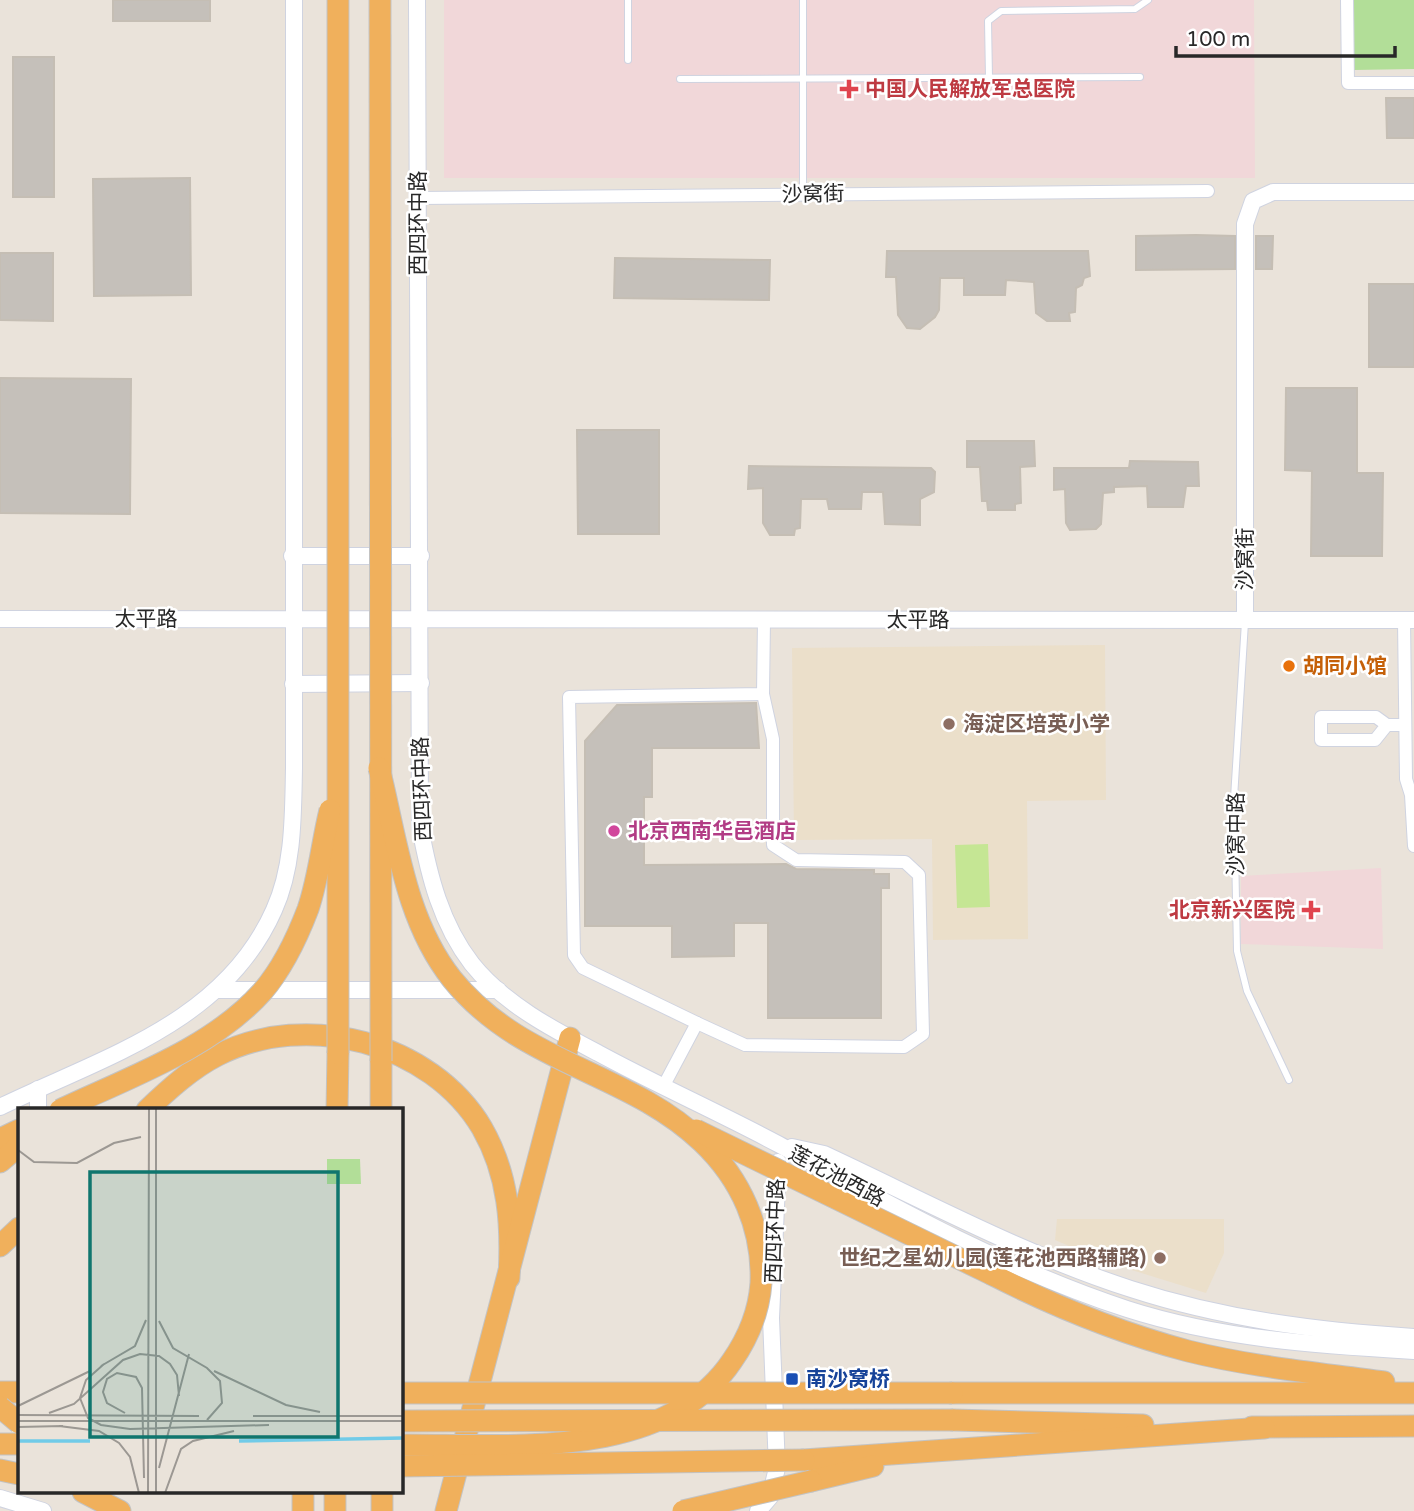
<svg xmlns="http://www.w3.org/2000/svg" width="1414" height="1511" viewBox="0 0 1414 1511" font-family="'Varela Round','Noto Sans SC',sans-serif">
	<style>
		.education { fill: #ebdfca }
		.medical { fill: #f1d7d9 }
		.green { fill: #b2de98 }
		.pitch { fill: #c5e694 }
		.building { fill: #c5c0ba; stroke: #c5beb4; stroke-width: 2 }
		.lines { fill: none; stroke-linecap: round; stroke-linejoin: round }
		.service-casing { stroke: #cfd3e0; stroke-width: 8 }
		.minor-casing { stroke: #cfd3e0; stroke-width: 14 }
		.tertiary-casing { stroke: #cfd3e0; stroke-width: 18 }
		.trunk-casing { stroke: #c3c3c3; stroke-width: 23 }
		.service { stroke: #fff; stroke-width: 6 }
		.minor { stroke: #fff; stroke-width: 12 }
		.tertiary { stroke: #fff; stroke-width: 16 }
		.trunk { stroke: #f0b05c; stroke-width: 21 }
		.trunk-bridge-casing { stroke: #c3c3c3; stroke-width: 23; stroke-linecap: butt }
		.trunk-bridge { stroke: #f0b05c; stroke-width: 21 }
		.health-dot { fill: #e0444e; stroke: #fff; stroke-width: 2.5 }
		.food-dot { fill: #e8710a; stroke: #fff; stroke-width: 2.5 }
		.education-dot { fill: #8d6e63; stroke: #fff; stroke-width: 2.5 }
		.hotel-dot { fill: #d1479c; stroke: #fff; stroke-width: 2.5 }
		.transit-dot { fill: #1a4fb4; stroke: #fff; stroke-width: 2.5 }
		.labels { text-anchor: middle; stroke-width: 5; stroke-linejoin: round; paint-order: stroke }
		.health-label { font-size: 21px; font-weight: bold; fill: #be3a42; stroke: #fff; text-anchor: start }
		.street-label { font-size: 21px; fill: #282828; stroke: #fff }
		.food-label { font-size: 21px; font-weight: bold; fill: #c56008; stroke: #fff; text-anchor: start }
		.education-label { font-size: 21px; font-weight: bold; fill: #785e54; stroke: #fff; text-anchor: start }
		.hotel-label { font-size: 21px; font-weight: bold; fill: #b23c85; stroke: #fff; text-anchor: start }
		.transit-label { font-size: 21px; font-weight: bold; fill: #164399; stroke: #fff; text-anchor: start }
		.inset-river { fill: none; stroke: #71cbe8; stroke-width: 3.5 }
		.inset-road { fill: none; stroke: #9c9893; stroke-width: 2 }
		.view { fill: #0f766e; fill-opacity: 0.15; stroke: #0f766e; stroke-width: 3.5 }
		.inset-edge { fill: none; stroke: #282828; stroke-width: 3.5 }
	</style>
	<rect width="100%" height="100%" fill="#eae3da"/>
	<g class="education">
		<path d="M1105 645 1106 800 1027 801 1028 939 933 940 932 839 794 840 792 648Z"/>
		<path d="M1057 1219H1224V1253L1206 1293 1109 1263 1055 1240Z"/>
	</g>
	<g class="medical">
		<path d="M444 0H1254L1255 178H444Z"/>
		<path d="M1381 868 1383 949 1241 944V876Z"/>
	</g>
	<path class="green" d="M1354 0H1414V69L1354 70Z"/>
	<path class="pitch" d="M988 844 990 907 957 908 955 845Z"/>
	<g class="building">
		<rect x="113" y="0" width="97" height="21"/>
		<rect x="13" y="57" width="41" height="140"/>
		<path d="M1386 98H1414V138H1387Z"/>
		<path d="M190 178 191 295 94 296 93 179Z"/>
		<path d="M1196 235 1235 236V269L1136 270V236Z"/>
		<path d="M1256 236H1273L1272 269H1256Z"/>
		<path d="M887 251H1088L1090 276 1084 278 1082 285 1076 288 1075 312 1069 313 1070 321H1047L1036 313 1034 282 1006 280 1005 295H964V278H940L939 310 935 317 920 329 907 328 898 315 896 277H886Z"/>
		<path d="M0 253H53V321L0 320Z"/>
		<path d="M615 258 770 260 769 300 614 298Z"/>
		<rect x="1369" y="284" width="45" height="83"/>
		<path d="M0 378 131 379 130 514 0 513Z"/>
		<path d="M1286 388H1357V473H1383L1382 556H1311L1312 471 1285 470Z"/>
		<path d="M577 430H659V534H578Z"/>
		<path d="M967 441H1034L1035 466 1020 467 1021 503 1015 504V510H988L987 501H982L980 467H967Z"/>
		<path d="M1130 461 1198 462 1199 486H1186L1183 507H1148L1147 486 1114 487V492L1103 493 1101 524 1096 529 1070 530 1066 523 1065 489 1054 490V468H1129Z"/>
		<path d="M749 466 931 468 935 472 934 492 920 499V525L885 524 883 492H862L861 509H829L827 499H801L800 528 795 529 794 535H770L763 523V488L748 489Z"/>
		<path d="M756 703 759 748H652V797H644V865L786 864 796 869 874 870V874H889V888H881V1018H768V923H734V956L672 957V926H585V741L617 705Z"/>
	</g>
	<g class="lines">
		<defs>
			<g id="service">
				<path d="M628 0V60"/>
				<path d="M803 0V195"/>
				<path d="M989 78 988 21 1001 11 1135 9 1148 0"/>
				<path d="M680 79 1140 77"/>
				<path d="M1245 622 1234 798 1237 951 1247 991 1289 1080"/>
			</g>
			<g id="minor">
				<path d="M1347 0 1348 83H1414"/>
				<path d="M418 198 1208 191"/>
				<path d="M1404 620 1406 779 1411 795 1414 846"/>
				<path d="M1387 725 1375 740H1321V717H1376L1387 725H1405"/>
				<path d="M697 1023 745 1045 904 1047 923 1034 919 875 905 862 796 860 773 845V739L763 694"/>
				<path d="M663 1087 697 1023 583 968 574 955 569 697 763 694 764 620"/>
			</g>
			<g id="tertiary">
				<path d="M417 0 420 827C429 876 441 924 472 964 504 1004 554 1030 598 1053 657 1085 718 1112 778 1144 890 1205 1005 1269 1127 1309 1220 1339 1317 1345 1414 1351"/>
				<path d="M292 556H421"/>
				<path d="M0 619 1414 620"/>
				<path d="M1245 620V224L1253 201 1273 192H1414"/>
				<path d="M293 684 421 683"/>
				<path d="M219 990H498"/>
				<path d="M0 1107C103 1057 224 1023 274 910 294 866 293 814 294 768V0"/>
				<path d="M38 1110V1089"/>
				<path d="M792 1147 824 1154C925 1201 1025 1255 1131 1289 1223 1319 1318 1331 1414 1337"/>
				<path d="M0 1498 43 1511"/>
				<path d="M758 1511 770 1497 777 1468 771 1318 778 1162"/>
			</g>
			<g id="trunk">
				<path d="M381 1061V1110"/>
				<path d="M147 1110C168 1090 192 1068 218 1055 306 1010 431 1042 482 1128 509 1175 512 1225 509 1278"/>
				<path d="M337 1110 338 1053"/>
				<path d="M0 1139 19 1130"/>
				<path d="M0 1162 19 1146"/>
				<path d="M0 1246 19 1228"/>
				<path d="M993 1275C1056 1307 1120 1333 1188 1351 1252 1367 1319 1373 1384 1382"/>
				<path d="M0 1392H19"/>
				<path d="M952 1393H1414"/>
				<path d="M953 1420 1143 1425"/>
				<path d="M1252 1427 1414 1426"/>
				<path d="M0 1444H19"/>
				<path d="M804 1460 1264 1428"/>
				<path d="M0 1470 19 1474"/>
				<path d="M811 1481 873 1466"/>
				<path d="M83 1492 120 1511"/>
				<path d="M335 1492V1511"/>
				<path d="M303 1511V1492"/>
				<path d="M382 1511V1492"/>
				<path d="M446 1511 570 1038"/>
			</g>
		</defs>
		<use href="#service" class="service-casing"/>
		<use href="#minor" class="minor-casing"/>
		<use href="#tertiary" class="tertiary-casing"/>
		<use href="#trunk" class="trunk-casing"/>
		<use href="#service" class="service"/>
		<use href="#minor" class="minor"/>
		<use href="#tertiary" class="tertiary"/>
		<use href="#trunk" class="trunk"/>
		<defs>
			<g id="trunk-bridge">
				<path d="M380 0 381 1061"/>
				<path d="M379 768C397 840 405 920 452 979 521 1065 628 1071 702 1142 741 1179 763 1228 761 1283 759 1311 748 1338 732 1361 664 1462 506 1444 401 1445"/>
				<path d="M338 1053V0"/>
				<path d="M60 1110C127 1078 211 1049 262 992 282 969 297 938 308 909 319 877 322 842 330 810"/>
				<path d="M696 1130 993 1275"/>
				<path d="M401 1393H952"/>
				<path d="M0 1407 19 1423"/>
				<path d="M401 1421 953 1420"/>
				<path d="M401 1466 804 1460"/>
				<path d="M683 1511 811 1481"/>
			</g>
		</defs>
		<use href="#trunk-bridge" class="trunk-bridge-casing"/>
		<use href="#trunk-bridge" class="trunk-bridge"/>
	</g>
	<g class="health-dot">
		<path d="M845.5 78.5h7v7h7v7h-7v7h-7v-7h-7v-7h7z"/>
		<path d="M1307.5 899.5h7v7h7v7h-7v7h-7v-7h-7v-7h7z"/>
	</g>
	<circle class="food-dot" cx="1289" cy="666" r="7"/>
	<g class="education-dot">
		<circle cx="949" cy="724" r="7"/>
		<circle cx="1160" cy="1258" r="7"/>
	</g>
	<circle class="hotel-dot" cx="614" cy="831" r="7"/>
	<rect class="transit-dot" x="785" y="1372" width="14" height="14" rx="3.5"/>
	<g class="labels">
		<g class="health-label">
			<text x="865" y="96">中国人民解放军总医院</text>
			<text x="1295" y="917" text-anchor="end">北京新兴医院</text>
		</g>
		<g class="street-label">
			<text transform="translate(813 194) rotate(-1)" y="7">沙窝街</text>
			<text transform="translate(418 223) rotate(-90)" y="7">西四环中路</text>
			<text transform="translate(1245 559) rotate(-90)" y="7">沙窝街</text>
			<text x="146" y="626">太平路</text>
			<text x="918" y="627">太平路</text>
			<text transform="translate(422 789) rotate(-92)" y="7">西四环中路</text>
			<text transform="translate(1236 834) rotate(-90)" y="7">沙窝中路</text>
			<text transform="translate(837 1176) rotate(28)" y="7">莲花池西路</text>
			<text transform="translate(775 1231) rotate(-88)" y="7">西四环中路</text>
		</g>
		<g class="food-label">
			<text x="1303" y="673">胡同小馆</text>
		</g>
		<g class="education-label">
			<text x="963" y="731">海淀区培英小学</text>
			<text x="1146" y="1265" text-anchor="end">世纪之星幼儿园(莲花池西路辅路)</text>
		</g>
		<g class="hotel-label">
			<text x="628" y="838">北京西南华邑酒店</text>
		</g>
		<g class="transit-label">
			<text x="806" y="1386">南沙窝桥</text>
		</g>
	</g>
	<g transform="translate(18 1108)">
		<rect width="385" height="385" fill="#eae3da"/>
		<path d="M309 51H342L343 76H309Z" fill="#b2de98"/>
		<path class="inset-river" d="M0 333H72M221 333 385 330"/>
		<path class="inset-road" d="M138 0V385M0 42 16 54 59 55 96 35 123 29M141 213 155 240 189 260 202 273 204 295 189 312M86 256 68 272 62 290 70 310 83 317 112 321 251 317M83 258 117 238 128 212M196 263 268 297 302 304M0 298 72 263M31 305 56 296 105 252 122 246 141 248 152 256 159 267 161 288M107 305 89 295 85 284 89 271 99 265 118 269 124 280 126 370M0 307 181 308M235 308H385M0 313H385M41 318 81 323 101 335 112 349 121 385M0 319 45 318M141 360 171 246M130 385 131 0M147 385 163 341 175 333 216 323"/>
		<path class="view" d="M72 64H320V329H72Z"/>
		<rect width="385" height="385" class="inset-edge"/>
	</g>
	<path d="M1176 46v10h219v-10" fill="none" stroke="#282828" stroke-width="3.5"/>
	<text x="1186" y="46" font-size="21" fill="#282828" stroke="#ffffff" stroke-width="5" paint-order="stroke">100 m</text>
</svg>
